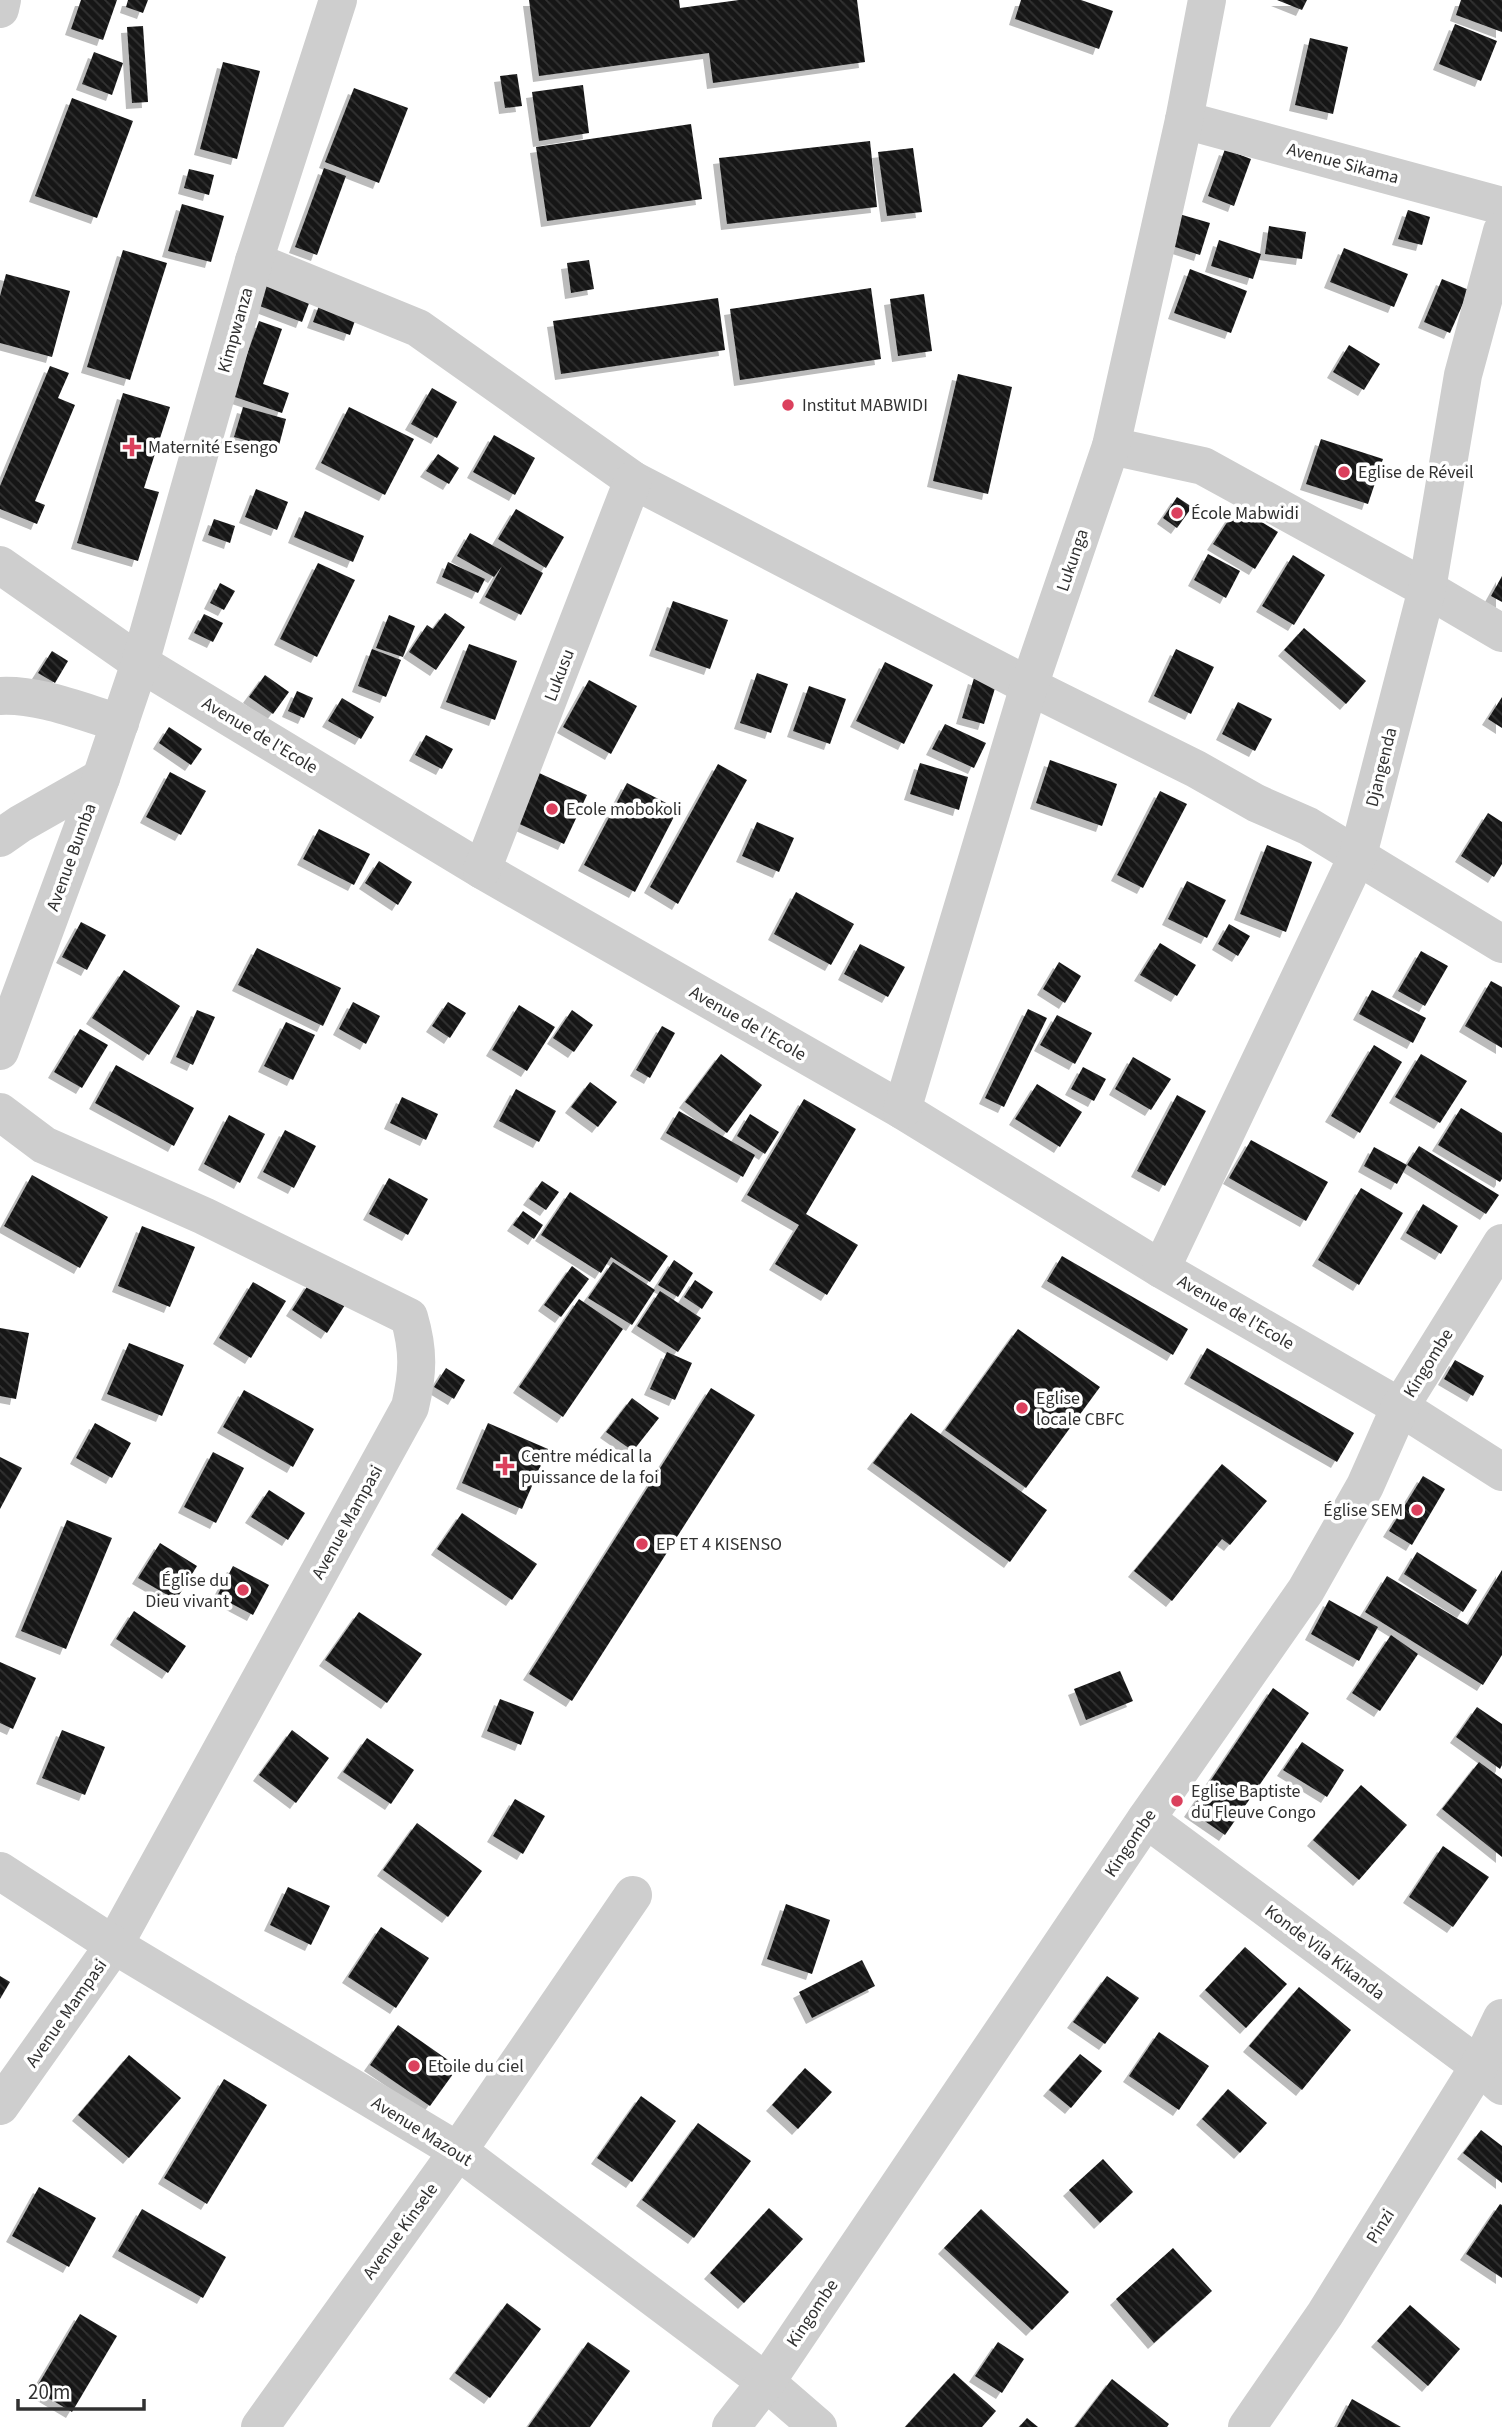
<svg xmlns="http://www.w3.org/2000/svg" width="1502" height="2427" viewBox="0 0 1502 2427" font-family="'Source Sans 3',sans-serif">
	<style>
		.building { fill: url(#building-back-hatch); filter: url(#shadow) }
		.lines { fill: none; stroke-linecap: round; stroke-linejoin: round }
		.street { stroke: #cecece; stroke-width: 38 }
		.poi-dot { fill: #db405d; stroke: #fff; stroke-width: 2.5 }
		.labels { text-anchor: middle; stroke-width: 7; stroke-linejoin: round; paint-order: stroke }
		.street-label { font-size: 18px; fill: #313131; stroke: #fff }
		.poi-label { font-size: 18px; fill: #313131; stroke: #fff; text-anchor: start }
	</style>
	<defs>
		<pattern id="building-back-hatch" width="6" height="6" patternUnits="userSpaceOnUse" patternTransform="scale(1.75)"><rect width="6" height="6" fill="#181818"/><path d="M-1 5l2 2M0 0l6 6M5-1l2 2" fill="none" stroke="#313131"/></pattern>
		<filter id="shadow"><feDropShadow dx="-6" dy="6" stdDeviation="0" flood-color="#0004"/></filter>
	</defs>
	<rect width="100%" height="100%" fill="#fff"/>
	<g class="building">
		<path d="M81 0H117L103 40 71 29Z"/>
		<path d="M128 0H148L143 13 126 7Z"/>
		<path d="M529 0H679L680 8 739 0H857L865 62 713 83 709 53 539 76Z"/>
		<path d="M1021 0H1081L1113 11 1099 49 1015 19Z"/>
		<path d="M1277 0H1307L1302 10Z"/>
		<path d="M1461 0H1502V32L1456 15Z"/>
		<path d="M1455 24 1497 41 1481 81 1439 64Z"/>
		<path d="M143 26 148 102 132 103 127 27Z"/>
		<path d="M1310 38 1348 47 1333 114 1295 105Z"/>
		<path d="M94 52 123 63 112 95 82 84Z"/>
		<path d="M223 62 260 71 237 159 200 149Z"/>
		<path d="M517 74 522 106 505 108 500 76Z"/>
		<path d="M583 85 589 133 539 141 532 92Z"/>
		<path d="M354 88 408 108 379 183 325 162Z"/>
		<path d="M72 98 133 121 97 218 35 196Z"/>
		<path d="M691 124 702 199 547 221 536 147Z"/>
		<path d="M870 141 877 207 727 224 719 158Z"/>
		<path d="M913 148 922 212 887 216 878 152Z"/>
		<path d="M1225 149 1251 159 1234 206 1208 196Z"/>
		<path d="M324 168 346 176 317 255 295 247Z"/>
		<path d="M189 169 214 175 209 195 184 188Z"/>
		<path d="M182 204 224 216 211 262 168 251Z"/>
		<path d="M1408 210 1430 217 1422 245 1398 239Z"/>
		<path d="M1179 214 1210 223 1200 255 1169 245Z"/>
		<path d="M1269 226 1306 232 1302 259 1265 254Z"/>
		<path d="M1219 240 1261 254 1253 279 1211 266Z"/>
		<path d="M1344 248 1408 274 1394 307 1330 282Z"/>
		<path d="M123 250 167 263 130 380 87 367Z"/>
		<path d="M589 260 594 289 571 293 567 263Z"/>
		<path d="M1190 269 1247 291 1231 333 1174 313Z"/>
		<path d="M6 274 70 291 52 357 0 343V296Z"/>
		<path d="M1442 279 1469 290 1450 333 1424 322Z"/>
		<path d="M266 281 311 298 302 322 257 305Z"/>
		<path d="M871 288 881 359 740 380 730 309Z"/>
		<path d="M924 294 932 351 898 356 890 299Z"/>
		<path d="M718 298 725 350 561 374 553 321Z"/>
		<path d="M320 303 357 315 350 335 313 322Z"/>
		<path d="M259 321 282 329 263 384 289 393 282 413 232 396Z"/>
		<path d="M1349 345 1380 364 1364 390 1333 372Z"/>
		<path d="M50 366 69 373 58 398 75 405 35 501 45 505 37 524 0 509V486Z"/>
		<path d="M958 374 1012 387 988 494 933 481Z"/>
		<path d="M432 388 457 402 437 438 411 424Z"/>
		<path d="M123 393 170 407 144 488 159 492 138 561 77 543Z"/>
		<path d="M243 407 286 419 278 449 234 437Z"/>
		<path d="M349 407 414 439 385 495 321 463Z"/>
		<path d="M494 435 535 458 515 495 473 472Z"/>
		<path d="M1321 439 1383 459 1368 504 1306 484Z"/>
		<path d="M438 454 459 468 449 484 426 471Z"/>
		<path d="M256 489 288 502 277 530 245 517Z"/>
		<path d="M1177 497 1192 507 1177 528 1163 518Z"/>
		<path d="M1237 507 1278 532 1255 569 1213 544Z"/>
		<path d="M516 509 564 537 546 568 498 539Z"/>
		<path d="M305 511 364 536 353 562 294 537Z"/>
		<path d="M214 519 235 526 230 543 208 535Z"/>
		<path d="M470 533 543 573 521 615 485 597 502 566 494 577 457 556Z"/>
		<path d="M1208 554 1240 571 1226 598 1194 580Z"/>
		<path d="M1293 555 1325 575 1294 625 1262 606Z"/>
		<path d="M448 562 485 579 478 593 442 577Z"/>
		<path d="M318 563 355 580 317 657 280 639Z"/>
		<path d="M1502 576V602L1491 596Z"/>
		<path d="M220 583 235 591 224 610 210 603Z"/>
		<path d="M673 601 728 620 710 669 655 650Z"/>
		<path d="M445 613 465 627 436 670 409 652 427 625 433 629Z"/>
		<path d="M204 614 223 623 213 642 194 633Z"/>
		<path d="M389 615 415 626 403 657 376 648Z"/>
		<path d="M1304 628 1366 681 1346 704 1284 650Z"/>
		<path d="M469 644 517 661 495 720 446 702Z"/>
		<path d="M372 649 401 660 386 697 358 686Z"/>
		<path d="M1176 649 1214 667 1191 714 1154 696Z"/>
		<path d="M52 651 68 661 55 683 38 673Z"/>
		<path d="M885 662 933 685 904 744 856 721Z"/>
		<path d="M757 673 788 684 771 733 740 723Z"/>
		<path d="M265 675 289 692 273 714 249 697Z"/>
		<path d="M974 678 996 685 984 724 962 718Z"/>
		<path d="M589 680 637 706 611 754 563 727Z"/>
		<path d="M809 686 846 699 830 744 793 731Z"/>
		<path d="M297 691 313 698 304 718 288 711Z"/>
		<path d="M1502 697V728L1488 719Z"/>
		<path d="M342 698 374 717 361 739 328 721Z"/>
		<path d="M1238 702 1272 719 1255 751 1222 734Z"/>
		<path d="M945 724 986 743 974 768 932 749Z"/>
		<path d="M169 727 202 749 191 765 159 743Z"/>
		<path d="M426 735 453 749 442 769 415 755Z"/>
		<path d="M1050 760 1117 784 1102 826 1036 803Z"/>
		<path d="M920 763 968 777 959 810 910 794Z"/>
		<path d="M718 764 747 780 678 904 650 887Z"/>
		<path d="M170 772 206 791 181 835 146 817Z"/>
		<path d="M537 772 587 795 564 844 515 822Z"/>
		<path d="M627 783 678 809 635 892 584 865Z"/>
		<path d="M1160 791 1187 804 1143 888 1117 875Z"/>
		<path d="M1488 813 1502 822V864L1494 877 1461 856Z"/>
		<path d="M757 822 794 838 779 872 742 856Z"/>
		<path d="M319 829 370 854 354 885 303 859Z"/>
		<path d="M1267 845 1312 862 1286 932 1240 914Z"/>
		<path d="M379 861 412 882 398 905 365 883Z"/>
		<path d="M1187 881 1226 900 1207 938 1168 919Z"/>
		<path d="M796 892 854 924 831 965 774 934Z"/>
		<path d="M81 922 106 935 87 970 62 957Z"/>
		<path d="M1229 924 1250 936 1238 956 1218 944Z"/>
		<path d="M1160 943 1196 965 1177 996 1140 975Z"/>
		<path d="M860 944 905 967 888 997 844 974Z"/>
		<path d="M257 948 341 988 323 1026 238 985Z"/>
		<path d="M1421 951 1448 966 1425 1006 1398 991Z"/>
		<path d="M1059 962 1081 976 1065 1003 1043 989Z"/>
		<path d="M124 970 180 1006 149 1055 92 1018Z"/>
		<path d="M1491 981 1502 987V1048L1465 1026Z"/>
		<path d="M1372 990 1426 1018 1413 1043 1359 1014Z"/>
		<path d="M353 1002 380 1016 366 1044 339 1029Z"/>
		<path d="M448 1002 466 1013 450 1038 432 1026Z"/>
		<path d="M519 1005 555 1027 527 1071 492 1050Z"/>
		<path d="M1028 1009 1047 1018 1004 1107 985 1098Z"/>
		<path d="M197 1010 215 1017 193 1065 176 1057Z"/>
		<path d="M572 1010 593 1025 574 1052 553 1038Z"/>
		<path d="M1057 1015 1092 1033 1075 1064 1040 1045Z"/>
		<path d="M286 1022 315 1035 293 1080 264 1066Z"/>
		<path d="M662 1026 675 1033 650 1078 636 1070Z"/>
		<path d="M80 1029 108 1045 82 1088 54 1072Z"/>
		<path d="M1374 1045 1402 1062 1360 1133 1331 1116Z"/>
		<path d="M721 1054 762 1085 727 1133 685 1102Z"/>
		<path d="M1421 1054 1467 1081 1440 1123 1395 1097Z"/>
		<path d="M1133 1057 1171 1079 1151 1110 1115 1089Z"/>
		<path d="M116 1065 194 1108 174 1146 95 1103Z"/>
		<path d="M1083 1067 1106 1079 1094 1101 1071 1089Z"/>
		<path d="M590 1082 617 1102 598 1127 571 1107Z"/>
		<path d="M1037 1084 1082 1112 1060 1147 1015 1119Z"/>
		<path d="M516 1089 556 1111 539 1142 499 1121Z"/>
		<path d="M1177 1095 1206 1111 1165 1186 1137 1171Z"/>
		<path d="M402 1097 438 1114 426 1140 390 1123Z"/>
		<path d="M804 1099 856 1129 806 1214 858 1245 827 1295 775 1264 799 1225 747 1195Z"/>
		<path d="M1461 1108 1502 1133V1179L1500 1182 1438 1145Z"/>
		<path d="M679 1111 755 1155 743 1177 666 1133Z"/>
		<path d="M750 1114 779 1132 765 1154 737 1136Z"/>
		<path d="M229 1115 265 1134 240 1183 204 1164Z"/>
		<path d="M285 1130 316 1146 294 1188 263 1172Z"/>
		<path d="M1251 1140 1328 1182 1306 1221 1229 1178Z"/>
		<path d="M1419 1146 1499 1195 1486 1214 1407 1165Z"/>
		<path d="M1374 1147 1407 1165 1397 1184 1364 1166Z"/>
		<path d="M32 1175 108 1217 80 1268 4 1226Z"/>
		<path d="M389 1178 428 1199 408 1235 369 1214Z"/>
		<path d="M542 1181 559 1192 546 1210 529 1199Z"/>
		<path d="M1361 1188 1403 1213 1359 1285 1318 1260Z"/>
		<path d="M570 1192 668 1256 650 1282 611 1257 601 1273 541 1235Z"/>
		<path d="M1423 1204 1458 1226 1441 1254 1406 1233Z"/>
		<path d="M523 1211 543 1225 534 1239 513 1225Z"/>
		<path d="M142 1226 195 1247 170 1307 118 1286Z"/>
		<path d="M1062 1256 1188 1329 1173 1355 1047 1281Z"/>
		<path d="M674 1260 693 1273 678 1297 658 1285Z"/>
		<path d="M613 1262 655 1290 632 1325 588 1298Z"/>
		<path d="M572 1266 589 1279 561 1317 544 1305Z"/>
		<path d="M695 1280 713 1292 702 1309 684 1297Z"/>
		<path d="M253 1282 286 1301 251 1358 219 1338Z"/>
		<path d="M310 1282 345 1305 327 1333 292 1310Z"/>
		<path d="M660 1291 701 1318 678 1352 637 1326Z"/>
		<path d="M579 1299 623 1329 563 1417 519 1387Z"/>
		<path d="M0 1328 29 1333 16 1399 0 1396Z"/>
		<path d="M1018 1329 1100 1387 1026 1488 945 1430Z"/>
		<path d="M129 1343 184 1365 162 1416 107 1394Z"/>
		<path d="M1207 1348 1354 1433 1337 1462 1190 1378Z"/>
		<path d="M667 1352 692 1363 675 1400 650 1389Z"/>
		<path d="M1455 1360 1484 1376 1473 1396 1444 1379Z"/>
		<path d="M446 1368 465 1380 454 1399 434 1387Z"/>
		<path d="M711 1388 755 1415 572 1701 529 1674Z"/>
		<path d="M244 1390 314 1429 293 1467 223 1427Z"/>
		<path d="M632 1398 659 1418 633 1451 606 1432Z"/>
		<path d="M911 1413 1047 1510 1010 1562 873 1463Z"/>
		<path d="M95 1423 131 1443 112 1478 76 1458Z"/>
		<path d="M488 1423 548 1449 522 1509 462 1483Z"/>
		<path d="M213 1452 244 1468 216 1523 184 1507Z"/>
		<path d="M0 1457 22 1468 0 1509Z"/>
		<path d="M1222 1464 1267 1501 1230 1545 1222 1539 1172 1601 1134 1571Z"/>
		<path d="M1423 1476 1445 1489 1412 1545 1389 1531Z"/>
		<path d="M269 1490 305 1513 288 1540 251 1517Z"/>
		<path d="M462 1513 537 1564 512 1600 437 1549Z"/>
		<path d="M67 1520 112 1538 66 1649 21 1631Z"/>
		<path d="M160 1543 197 1566 176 1600 138 1578Z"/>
		<path d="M1417 1552 1477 1590 1463 1612 1404 1574Z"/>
		<path d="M233 1566 269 1585 253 1615 217 1596Z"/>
		<path d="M1502 1570V1655L1483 1685 1365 1612 1387 1576 1468 1625Z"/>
		<path d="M1329 1600 1378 1627 1359 1661 1311 1634Z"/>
		<path d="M134 1611 186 1646 168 1673 116 1639Z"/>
		<path d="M359 1612 422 1654 387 1703 325 1660Z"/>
		<path d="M1391 1635 1418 1654 1380 1711 1352 1693Z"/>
		<path d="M0 1662 36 1678 13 1729 0 1723Z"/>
		<path d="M1120 1671 1133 1701 1086 1720 1074 1689Z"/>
		<path d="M1273 1688 1309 1713 1225 1835 1190 1811Z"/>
		<path d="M500 1699 534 1712 521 1745 487 1731Z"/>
		<path d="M1477 1707 1502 1724V1765L1500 1769 1456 1737Z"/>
		<path d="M62 1730 105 1747 85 1795 42 1778Z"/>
		<path d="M292 1730 329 1758 296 1803 259 1775Z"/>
		<path d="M367 1738 414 1770 391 1804 343 1772Z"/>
		<path d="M1302 1742 1344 1770 1327 1797 1283 1770Z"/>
		<path d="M1479 1762 1502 1779V1857L1442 1809Z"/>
		<path d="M1361 1785 1407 1825 1359 1880 1313 1840Z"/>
		<path d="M515 1799 545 1816 523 1854 493 1836Z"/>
		<path d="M417 1823 482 1871 448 1917 383 1870Z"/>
		<path d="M1443 1846 1489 1877 1453 1927 1409 1897Z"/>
		<path d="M288 1887 330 1906 311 1945 270 1925Z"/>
		<path d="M786 1904 830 1920 812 1974 767 1959Z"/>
		<path d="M381 1927 429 1958 396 2008 348 1977Z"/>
		<path d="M1245 1947 1287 1984 1246 2028 1205 1990Z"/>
		<path d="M862 1960 875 1986 812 2018 799 1992Z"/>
		<path d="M0 1976 10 1982 0 1999Z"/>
		<path d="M1107 1976 1139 1998 1105 2044 1073 2022Z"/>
		<path d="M1299 1987 1351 2030 1302 2090 1249 2046Z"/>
		<path d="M398 2025 458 2067 430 2106 370 2065Z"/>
		<path d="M1159 2032 1209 2066 1179 2110 1129 2076Z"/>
		<path d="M1080 2054 1102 2071 1071 2108 1049 2090Z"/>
		<path d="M129 2055 181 2098 129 2158 78 2115Z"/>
		<path d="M805 2068 832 2092 798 2129 772 2105Z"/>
		<path d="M224 2079 267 2105 207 2204 164 2178Z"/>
		<path d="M1228 2089 1267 2123 1240 2153 1202 2119Z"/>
		<path d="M641 2096 676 2121 632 2182 597 2158Z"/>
		<path d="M698 2123 751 2161 694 2238 642 2200Z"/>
		<path d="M1481 2130 1502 2146V2183L1463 2153Z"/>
		<path d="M1103 2159 1133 2192 1100 2223 1069 2190Z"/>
		<path d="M39 2187 96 2218 69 2267 12 2236Z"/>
		<path d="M1500 2204 1502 2205V2278L1466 2254Z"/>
		<path d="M769 2208 803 2239 744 2303 710 2273Z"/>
		<path d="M142 2209 226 2257 203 2298 118 2251Z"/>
		<path d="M981 2209 1069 2292 1032 2330 944 2248Z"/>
		<path d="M1173 2248 1212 2291 1154 2343 1116 2299Z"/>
		<path d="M507 2303 541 2329 490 2398 455 2373Z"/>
		<path d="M1410 2305 1460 2349 1428 2386 1377 2341Z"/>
		<path d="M80 2314 117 2336 72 2412 35 2390Z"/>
		<path d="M588 2342 630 2371 590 2427H528Z"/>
		<path d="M998 2342 1024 2359 1002 2393 975 2376Z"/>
		<path d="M954 2373 996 2411 982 2427H905Z"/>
		<path d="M1112 2379 1169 2424 1167 2427H1075Z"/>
		<path d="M1352 2399 1401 2427H1337Z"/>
		<path d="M1027 2418 1038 2427H1019Z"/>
	</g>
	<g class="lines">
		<g class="street">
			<path d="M0 9 2 0"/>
			<path d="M1184 120 1502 206"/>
			<path d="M254 261 418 328 633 480 1029 686 1196 769 1256 803 1308 826 1502 944"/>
			<path d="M1111 446 1203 466 1427 589 1502 633"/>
			<path d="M0 565 140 663 482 870 902 1110 1161 1269 1400 1407 1502 1472"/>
			<path d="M0 696C40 694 82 712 120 723"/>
			<path d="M0 838 20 824 101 778"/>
			<path d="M482 870 633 480"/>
			<path d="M0 1051 101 778 140 663 254 261 338 0"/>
			<path d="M902 1110 1029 686 1111 446 1184 120 1207 0"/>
			<path d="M0 1112 44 1145 204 1216 409 1317C419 1351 418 1373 410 1407L114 1945 0 2106"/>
			<path d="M1161 1269 1358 855 1427 589 1463 375 1502 231"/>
			<path d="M1146 1819 1479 2066 1502 2086"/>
			<path d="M0 1871 114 1945 458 2151 766 2382 818 2427"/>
			<path d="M260 2427 458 2151 633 1895"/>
			<path d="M731 2427 766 2382 1146 1819 1306 1590 1365 1486 1400 1407 1502 1243"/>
			<path d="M1247 2427 1325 2314 1479 2066 1502 2018"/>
		</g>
	</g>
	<g class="poi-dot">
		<circle cx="788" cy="405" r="7"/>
		<path d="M128.5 436.5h7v7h7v7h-7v7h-7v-7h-7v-7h7z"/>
		<circle cx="1344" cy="472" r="7"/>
		<circle cx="1177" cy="513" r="7"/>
		<circle cx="552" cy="809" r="7"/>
		<circle cx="1022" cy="1408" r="7"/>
		<path d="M501.5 1455.5h7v7h7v7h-7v7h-7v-7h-7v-7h7z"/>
		<circle cx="1417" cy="1510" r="7"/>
		<circle cx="642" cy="1544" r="7"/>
		<circle cx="243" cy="1590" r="7"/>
		<circle cx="1177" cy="1801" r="7"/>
		<circle cx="414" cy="2066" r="7"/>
	</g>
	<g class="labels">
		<g class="street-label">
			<text transform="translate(1343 163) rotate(15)" y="6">Avenue Sikama</text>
			<text transform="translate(235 330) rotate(-74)" y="6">Kimpwanza</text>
			<text transform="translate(1072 560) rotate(-71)" y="6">Lukunga</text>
			<text transform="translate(559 675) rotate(-69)" y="6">Lukusu</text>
			<text transform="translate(260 735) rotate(31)" y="6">Avenue de l'Ecole</text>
			<text transform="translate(1381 767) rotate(-76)" y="6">Djangenda</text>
			<text transform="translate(71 857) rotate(-70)" y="6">Avenue Bumba</text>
			<text transform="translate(748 1023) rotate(30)" y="6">Avenue de l'Ecole</text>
			<text transform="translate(1236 1312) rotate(30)" y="6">Avenue de l'Ecole</text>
			<text transform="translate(1428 1363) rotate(-58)" y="6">Kingombe</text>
			<text transform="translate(347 1522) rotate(-61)" y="6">Avenue Mampasi</text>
			<text transform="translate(1130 1843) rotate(-56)" y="6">Kingombe</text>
			<text transform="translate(1325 1952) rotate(37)" y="6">Konde Vila Kikanda</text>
			<text transform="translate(66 2013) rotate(-55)" y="6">Avenue Mampasi</text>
			<text transform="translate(422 2131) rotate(32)" y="6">Avenue Mazout</text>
			<text transform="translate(1380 2226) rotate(-58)" y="6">Pinzi</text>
			<text transform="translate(400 2231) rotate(-54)" y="6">Avenue Kinsele</text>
			<text transform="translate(812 2313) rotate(-56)" y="6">Kingombe</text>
		</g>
		<g class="poi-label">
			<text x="802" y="411">Institut MABWIDI</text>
			<text x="148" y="453">Maternité Esengo</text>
			<text x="1358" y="478">Eglise de Réveil</text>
			<text x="1191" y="519">École Mabwidi</text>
			<text x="566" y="815">Ecole mobokoli</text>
			<text x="1036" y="1404">Eglise<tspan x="1036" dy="21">locale CBFC</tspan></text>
			<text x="521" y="1462">Centre médical la<tspan x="521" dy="21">puissance de la foi</tspan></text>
			<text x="1403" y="1516" text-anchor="end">Église SEM</text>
			<text x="656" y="1550">EP ET 4 KISENSO</text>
			<text x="229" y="1586" text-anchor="end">Église du<tspan x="229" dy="21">Dieu vivant</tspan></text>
			<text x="1191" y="1797">Eglise Baptiste<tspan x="1191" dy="21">du Fleuve Congo</tspan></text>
			<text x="428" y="2072">Etoile du ciel</text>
		</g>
	</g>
	<path d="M18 2399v10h126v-10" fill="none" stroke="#313131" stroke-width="3.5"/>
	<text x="28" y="2399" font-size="21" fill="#313131" stroke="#ffffff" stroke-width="5" paint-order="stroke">20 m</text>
</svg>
